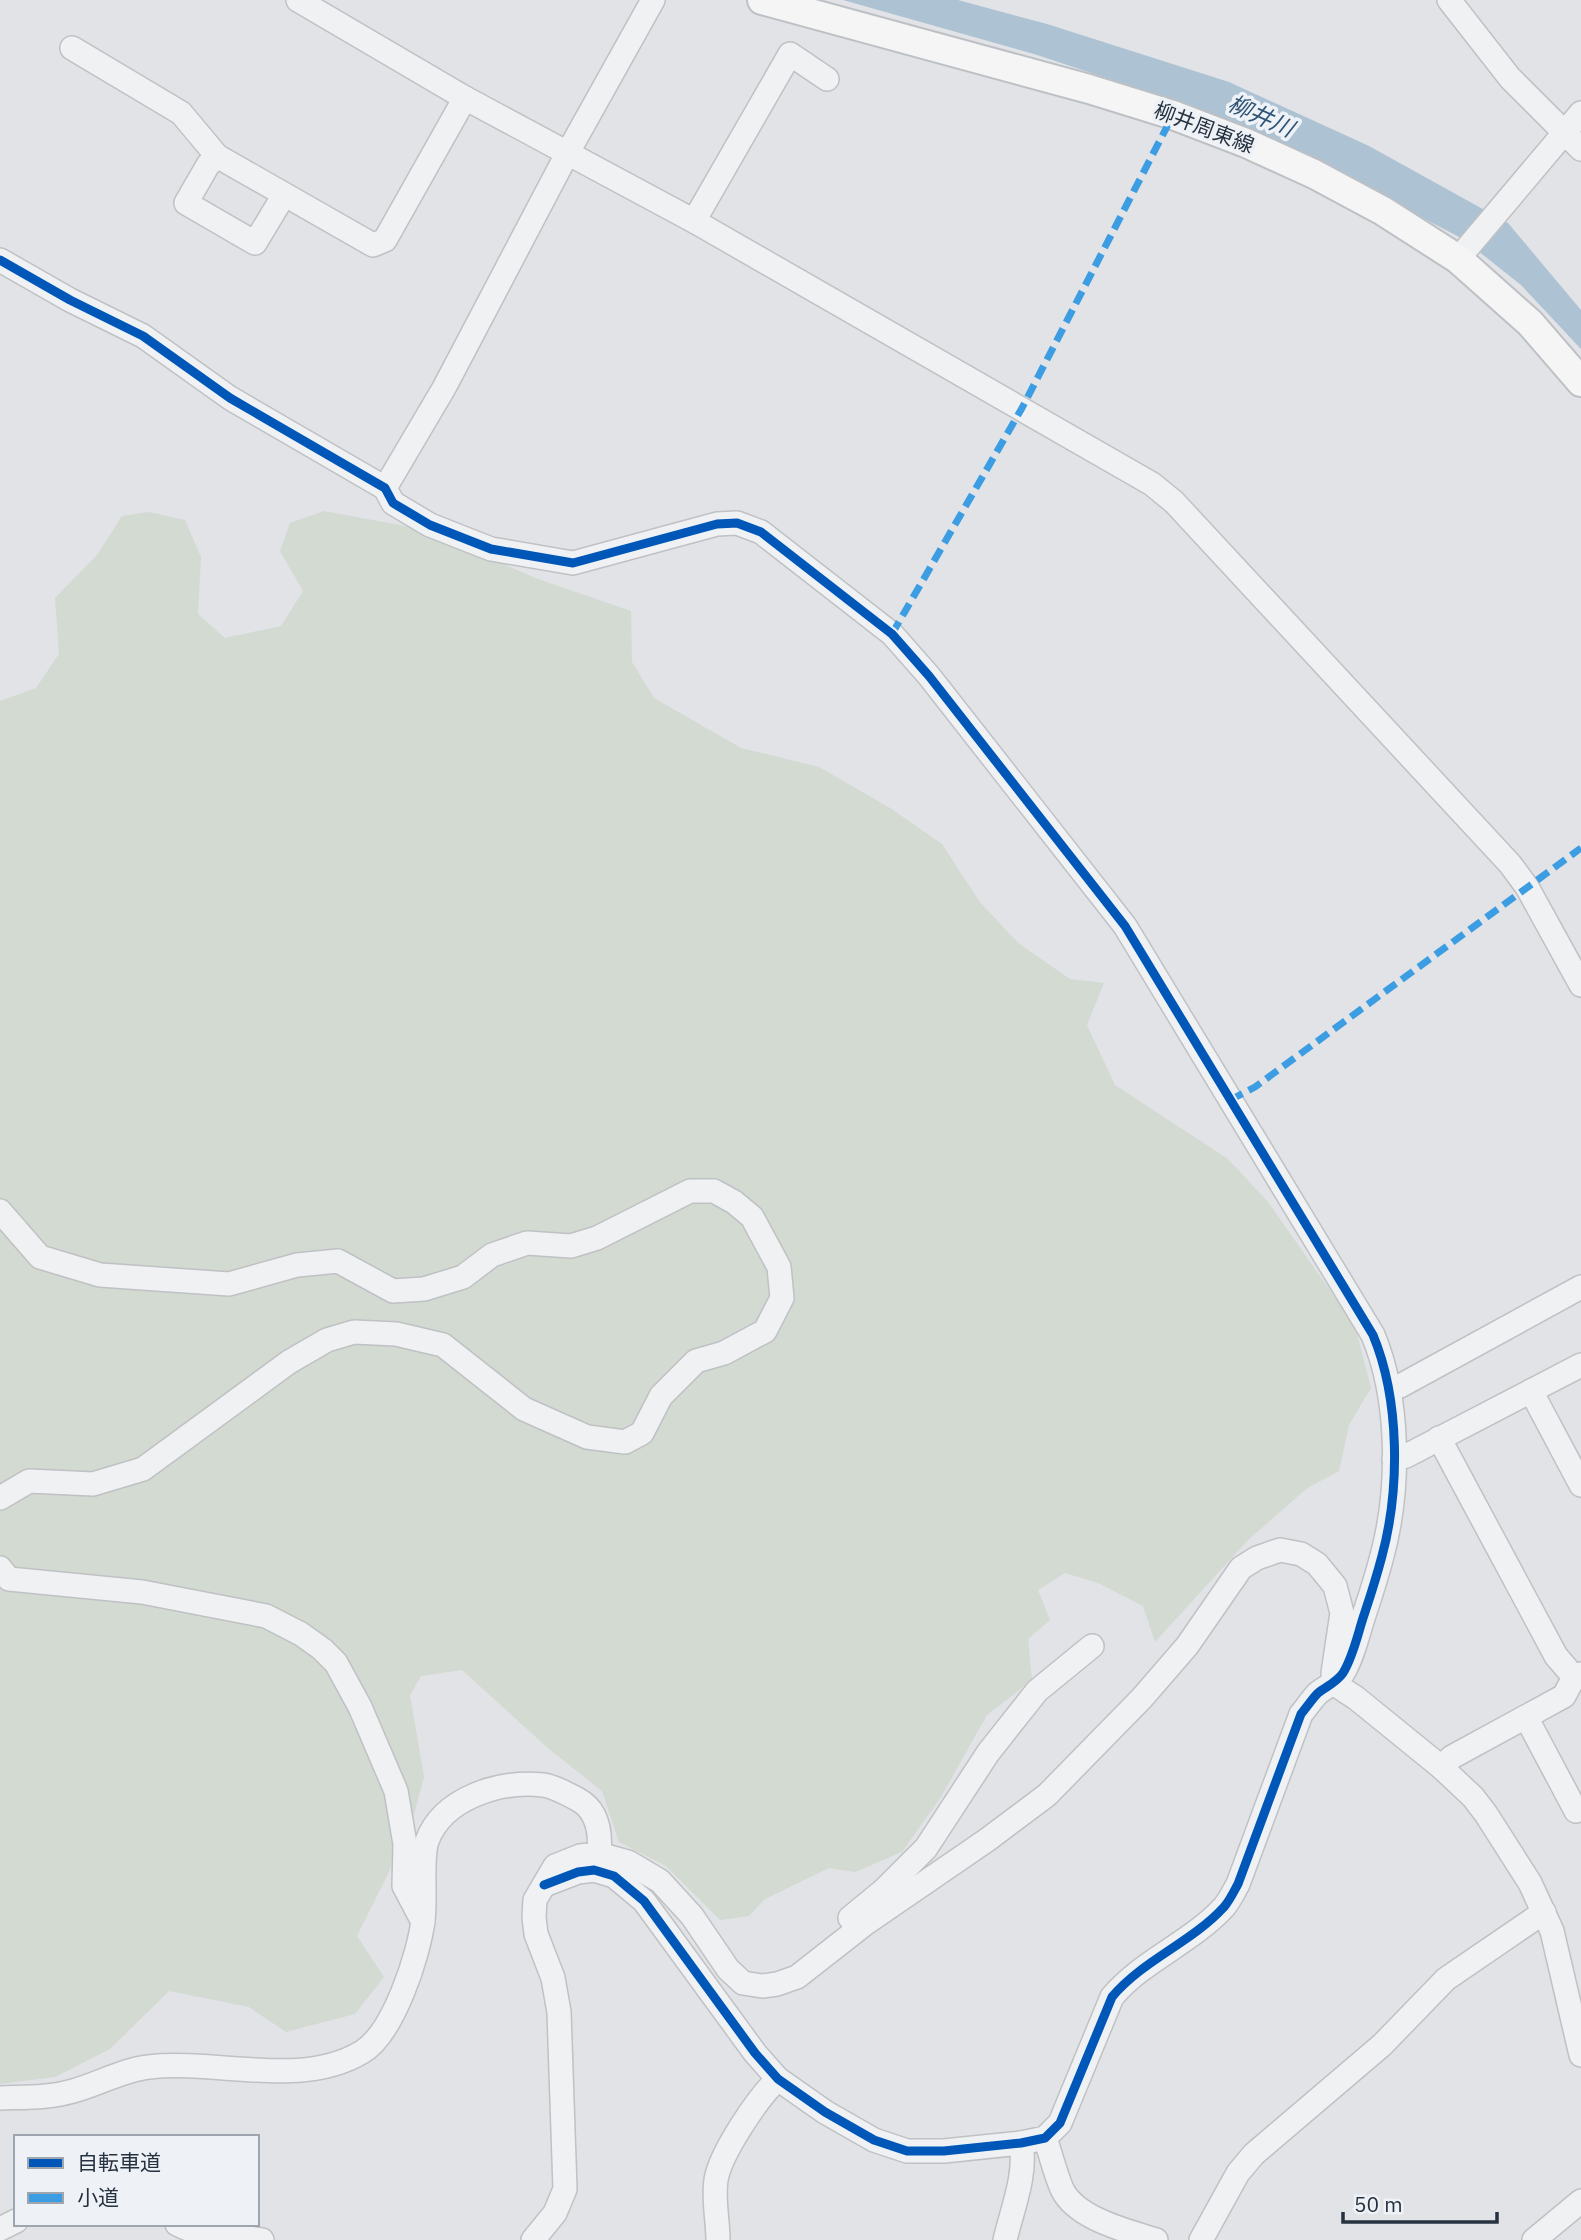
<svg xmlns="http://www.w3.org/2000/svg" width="1581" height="2240" viewBox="0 0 1581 2240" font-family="'IBM Plex Sans','Noto Sans JP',sans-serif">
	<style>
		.green { fill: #d2dad1 }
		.water { fill: #adc2d3 }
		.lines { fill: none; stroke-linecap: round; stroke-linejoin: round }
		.minor-casing { stroke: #bfc1c4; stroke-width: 26 }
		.major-casing { stroke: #bdc0c4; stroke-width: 32 }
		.minor { stroke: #f0f1f3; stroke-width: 23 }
		.major { stroke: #f5f5f6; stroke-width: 28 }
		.quiet { stroke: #3d9de3; stroke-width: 7; stroke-dasharray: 14 7; stroke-linecap: butt }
		.cycleway-casing { stroke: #eef2f6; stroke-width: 13 }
		.cycleway { stroke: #0057b8; stroke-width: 9 }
		.labels { text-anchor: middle; stroke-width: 7; stroke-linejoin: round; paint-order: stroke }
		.street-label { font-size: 21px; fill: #273241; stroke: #eef2f6 }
		.water-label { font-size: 23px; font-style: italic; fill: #2f5477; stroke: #eef2f6 }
	</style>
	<rect width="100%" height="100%" fill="#e1e3e6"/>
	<path class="green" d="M324 511 421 529 538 579 631 611 632 662 654 698 741 748 819 767 890 808 942 844 979 901 1018 943 1070 979 1104 983 1087 1025 1115 1085 1228 1159 1268 1202 1355 1326 1371 1388 1349 1425 1339 1471 1306 1489 1247 1541 1155 1642 1143 1606 1098 1583 1065 1573 1038 1590 1050 1620 1028 1639 1032 1680 987 1715 941 1797 902 1852 855 1872 829 1868 765 1899 749 1916 720 1920 666 1866 619 1842 602 1791 549 1749 462 1670 421 1676 410 1695 424 1777 415 1811 387 1876 357 1936 384 1977 355 2014 286 2032 249 2007 169 1991 110 2049 55 2077 0 2084V701L36 688 59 654 55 598 97 555 122 516 149 512 185 520 201 557 198 614 225 638 281 626 303 591 280 551 290 523Z"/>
	<path class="water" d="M843 0H958L1047 24 1229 82 1369 146 1508 223 1581 310V349L1521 285 1463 239 1279 143 1191 106 1034 54Z"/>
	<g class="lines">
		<defs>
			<g id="minor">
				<path d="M298 0 465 98 694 221 1152 484 1174 502 1510 864 1527 887 1581 985"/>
				<path d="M1449 0 1510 78 1581 149"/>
				<path d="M72 48 181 113 217 156 373 245 385 240 465 98"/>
				<path d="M217 156 208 165 186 203 255 243 284 195"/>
				<path d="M694 221 790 54 827 79"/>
				<path d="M1458 259 1581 113"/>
				<path d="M0 260 70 300 143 336 230 398 385 488 393 503 430 525 491 549 573 563 717 524 737 523 761 532 892 634 929 676 1125 926 1373 1335C1400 1400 1400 1489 1382 1556 1377 1575 1371 1594 1365 1612 1358 1632 1354 1655 1343 1673 1337 1682 1327 1686 1318 1693 1312 1699 1307 1707 1301 1714L1238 1884C1234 1891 1230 1900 1224 1907 1191 1943 1143 1960 1112 1997L1060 2123 1045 2138 1021 2143 944 2151H907L874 2140 825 2112 778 2079 755 2053 644 1901 614 1876 594 1870 578 1872 544 1885"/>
				<path d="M385 488 444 388 567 154 653 0"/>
				<path d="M0 1211 40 1257 100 1275 229 1284 297 1265 338 1261 393 1291 424 1289 463 1277 492 1255 527 1243 571 1246 597 1238 690 1191H714L734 1202 752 1217 779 1267 782 1298 765 1331 724 1353 696 1361 661 1396 642 1433 625 1442 587 1437 524 1409 443 1345 396 1334 354 1332 327 1340 289 1362 143 1469 93 1484 29 1481 0 1498"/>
				<path d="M1389 1388 1400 1386 1581 1287"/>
				<path d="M1531 1391 1581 1485"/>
				<path d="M1439 1438 1556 1656 1574 1677"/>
				<path d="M1394 1459 1406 1456 1581 1365"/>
				<path d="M0 1568 9 1579 142 1592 266 1616 301 1634 322 1649 336 1663 360 1707 396 1791 405 1844 404 1886 423 1922"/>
				<path d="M1333 1683 1356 1698 1441 1767 1473 1797 1486 1814 1530 1883 1552 1931 1581 2055"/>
				<path d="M1526 1717 1576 1811"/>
				<path d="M1441 1767 1452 1757 1564 1696 1574 1677 1581 1674"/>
				<path d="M599 1854 628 1862 660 1881 692 1916 728 1969 743 1983 762 1986 777 1984 797 1977 866 1923 987 1840 1047 1795 1142 1698 1187 1646 1241 1568 1257 1558 1280 1550 1301 1554 1317 1564 1335 1586 1342 1613 1333 1673"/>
				<path d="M850 1918 884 1890 926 1848 988 1753 1037 1691 1092 1646"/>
				<path d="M0 2098C25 2097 49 2098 73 2091 99 2084 122 2070 149 2067 217 2059 301 2089 362 2052 393 2034 419 1955 423 1920 426 1900 421 1858 427 1841 443 1797 502 1780 543 1785 554 1786 567 1794 577 1799 598 1810 601 1833 599 1854L580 1856 555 1866 535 1900 534 1917 536 1934 553 1978 559 2012 565 2189 555 2213 533 2240"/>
				<path d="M1045 2138C1051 2155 1055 2173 1062 2189 1076 2219 1128 2231 1156 2240"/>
				<path d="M177 2224C208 2240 229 2234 262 2240"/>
				<path d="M0 2229 16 2221"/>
				<path d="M718 2240C718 2221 713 2199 716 2180 720 2154 758 2097 778 2079"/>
				<path d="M1005 2240C1012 2210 1027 2174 1021 2143"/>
				<path d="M1201 2240 1238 2173 1254 2154 1382 2045 1446 1979 1544 1912"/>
				<path d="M1534 2240 1581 2201"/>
			</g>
			<path id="major" d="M762 0 1089 89 1173 115 1246 143 1314 174 1383 211 1458 259 1530 323 1581 382"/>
		</defs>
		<use href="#minor" class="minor-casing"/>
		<use href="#major" class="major-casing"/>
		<use href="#minor" class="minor"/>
		<use href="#major" class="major"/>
		<g class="quiet">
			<path d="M892 634 1022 408 1173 115"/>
			<path d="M1230 1100 1255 1087 1581 848"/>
		</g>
		<defs>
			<path id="cycleway" d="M0 260 70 300 143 336 230 398 385 488 393 503 430 525 491 549 573 563 717 524 737 523 761 532 892 634 929 676 1125 926 1373 1335C1400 1400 1400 1489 1382 1556 1377 1575 1371 1594 1365 1612 1358 1632 1354 1655 1343 1673 1337 1682 1327 1686 1318 1693 1312 1699 1307 1707 1301 1714L1238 1884C1234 1891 1230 1900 1224 1907 1191 1943 1143 1960 1112 1997L1060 2123 1045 2138 1021 2143 944 2151H907L874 2140 825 2112 778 2079 755 2053 644 1901 614 1876 594 1870 578 1872 544 1885"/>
		</defs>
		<use href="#cycleway" class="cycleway-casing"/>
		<use href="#cycleway" class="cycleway"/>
	</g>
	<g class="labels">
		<g class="street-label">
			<text transform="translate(1204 128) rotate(21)" y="7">柳井周東線</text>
		</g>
		<g class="water-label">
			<text transform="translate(1261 116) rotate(24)" y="8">柳井川</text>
		</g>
	</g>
	<rect x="14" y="2135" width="245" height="91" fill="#eef2f6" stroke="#9ea5ae" stroke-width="2"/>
	<rect x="28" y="2158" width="35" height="10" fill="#0057b8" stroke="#9ea5ae" stroke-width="2"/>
	<text x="77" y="2170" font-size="21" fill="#273241">自転車道</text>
	<rect x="28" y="2193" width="35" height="10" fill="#3d9de3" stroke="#9ea5ae" stroke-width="2"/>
	<text x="77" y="2205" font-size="21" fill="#273241">小道</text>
	<path d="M1343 2212v10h154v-10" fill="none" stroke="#273241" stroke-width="3.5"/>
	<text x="1354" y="2212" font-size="21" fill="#273241" stroke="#eef2f6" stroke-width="5" paint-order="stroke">50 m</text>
</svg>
